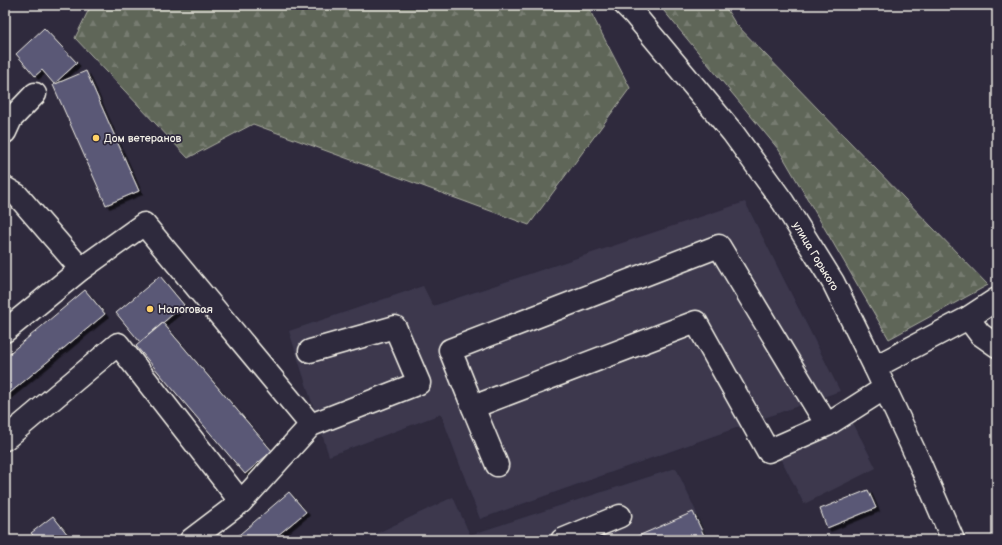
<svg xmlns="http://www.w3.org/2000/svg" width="1002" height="545" viewBox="0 0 1002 545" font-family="'Balsamiq Sans',sans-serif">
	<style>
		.built { fill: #3c384e }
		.forest { fill: url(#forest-firs); stroke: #aaaca0 }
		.building { fill: #5a5976; stroke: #f4f1e8; filter: url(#shadow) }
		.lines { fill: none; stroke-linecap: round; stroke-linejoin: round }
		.minor-casing { stroke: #f4f1e8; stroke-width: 25 }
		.minor { stroke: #2f2a3d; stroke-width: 22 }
		.poi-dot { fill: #ffd166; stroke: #2f2a3d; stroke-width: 1.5 }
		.labels { text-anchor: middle; stroke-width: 3.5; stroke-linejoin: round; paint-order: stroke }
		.poi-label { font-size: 11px; fill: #f4f1e8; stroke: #2f2a3d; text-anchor: start }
		.street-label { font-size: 11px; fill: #f4f1e8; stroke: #2f2a3d }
	</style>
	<defs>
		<pattern id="forest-firs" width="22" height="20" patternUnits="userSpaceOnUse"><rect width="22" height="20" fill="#5f6659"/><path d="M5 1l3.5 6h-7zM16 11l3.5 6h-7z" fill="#777c71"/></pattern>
		<filter id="shadow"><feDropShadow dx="3.5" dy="3.5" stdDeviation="0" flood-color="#0009"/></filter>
	</defs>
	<rect width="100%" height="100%" fill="#2f2a3d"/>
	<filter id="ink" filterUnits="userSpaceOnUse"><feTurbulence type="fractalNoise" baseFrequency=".025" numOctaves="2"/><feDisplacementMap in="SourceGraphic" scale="8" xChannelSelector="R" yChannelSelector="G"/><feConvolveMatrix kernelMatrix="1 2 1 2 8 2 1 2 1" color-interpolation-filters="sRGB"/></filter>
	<g filter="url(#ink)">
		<g class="built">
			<path d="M745 202 840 391 480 519 441 414 329 456 289 331 423 286 433 306Z"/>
			<path d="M849 415 876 468 804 504 777 451Z"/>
			<path d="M676 468 709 540H363L453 497 470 535Z"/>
		</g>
		<g class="forest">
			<path d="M91 5H587L630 88 529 225 253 124 188 158 75 38Z"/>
			<path d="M659 5H724L735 23 988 285 889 339 779 150Z"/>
		</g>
		<g class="building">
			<path d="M44 28 77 63 54 84 42 70 35 76 16 54Z"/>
			<path d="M86 71 139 191 106 205 53 85Z"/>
			<path d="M160 276 184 305 140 342 116 313Z"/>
			<path d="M85 290 105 314 5 397V357Z"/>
			<path d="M163 323 272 451 245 474 136 346Z"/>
			<path d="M868 490 876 508 827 528 820 509Z"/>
			<path d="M289 492 306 512 272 540H233Z"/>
			<path d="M693 512 706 540H629Z"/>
			<path d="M53 516 72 540H37L31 533Z"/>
		</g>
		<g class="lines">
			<defs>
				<g id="minor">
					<path d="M625 5 634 14 733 133 783 202 833 282 875 367 917 457 953 540"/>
					<path d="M5 132 11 119 35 94"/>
					<path d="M5 188 17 195 81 269"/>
					<path d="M968 318 980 334 997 346"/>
					<path d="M5 331 81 269 144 224 311 425"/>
					<path d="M875 367 968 318 997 299"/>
					<path d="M473 407 497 465"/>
					<path d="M827 425 719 246 450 350 473 407 696 322 768 451 827 425 885 388"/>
					<path d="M5 439 118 344 241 502"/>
					<path d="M191 540 241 502 311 425 419 383 395 327 310 351"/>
					<path d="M562 540 620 516"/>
				</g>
			</defs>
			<use href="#minor" class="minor-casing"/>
			<use href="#minor" class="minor"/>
		</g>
	</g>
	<g class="poi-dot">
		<circle cx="96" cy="138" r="4"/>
		<circle cx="150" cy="309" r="4"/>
	</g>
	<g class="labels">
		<g class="poi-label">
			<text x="104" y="142">Дом ветеранов</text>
			<text x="158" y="313">Налоговая</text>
		</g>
		<g class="street-label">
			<text transform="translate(816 256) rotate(59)" y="4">улица Горького</text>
		</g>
	</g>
	<rect width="1002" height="545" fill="none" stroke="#2f2a3d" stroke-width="20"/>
	<rect x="10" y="10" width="982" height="525" fill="none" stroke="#f4f1e8" stroke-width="1.5" filter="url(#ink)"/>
</svg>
